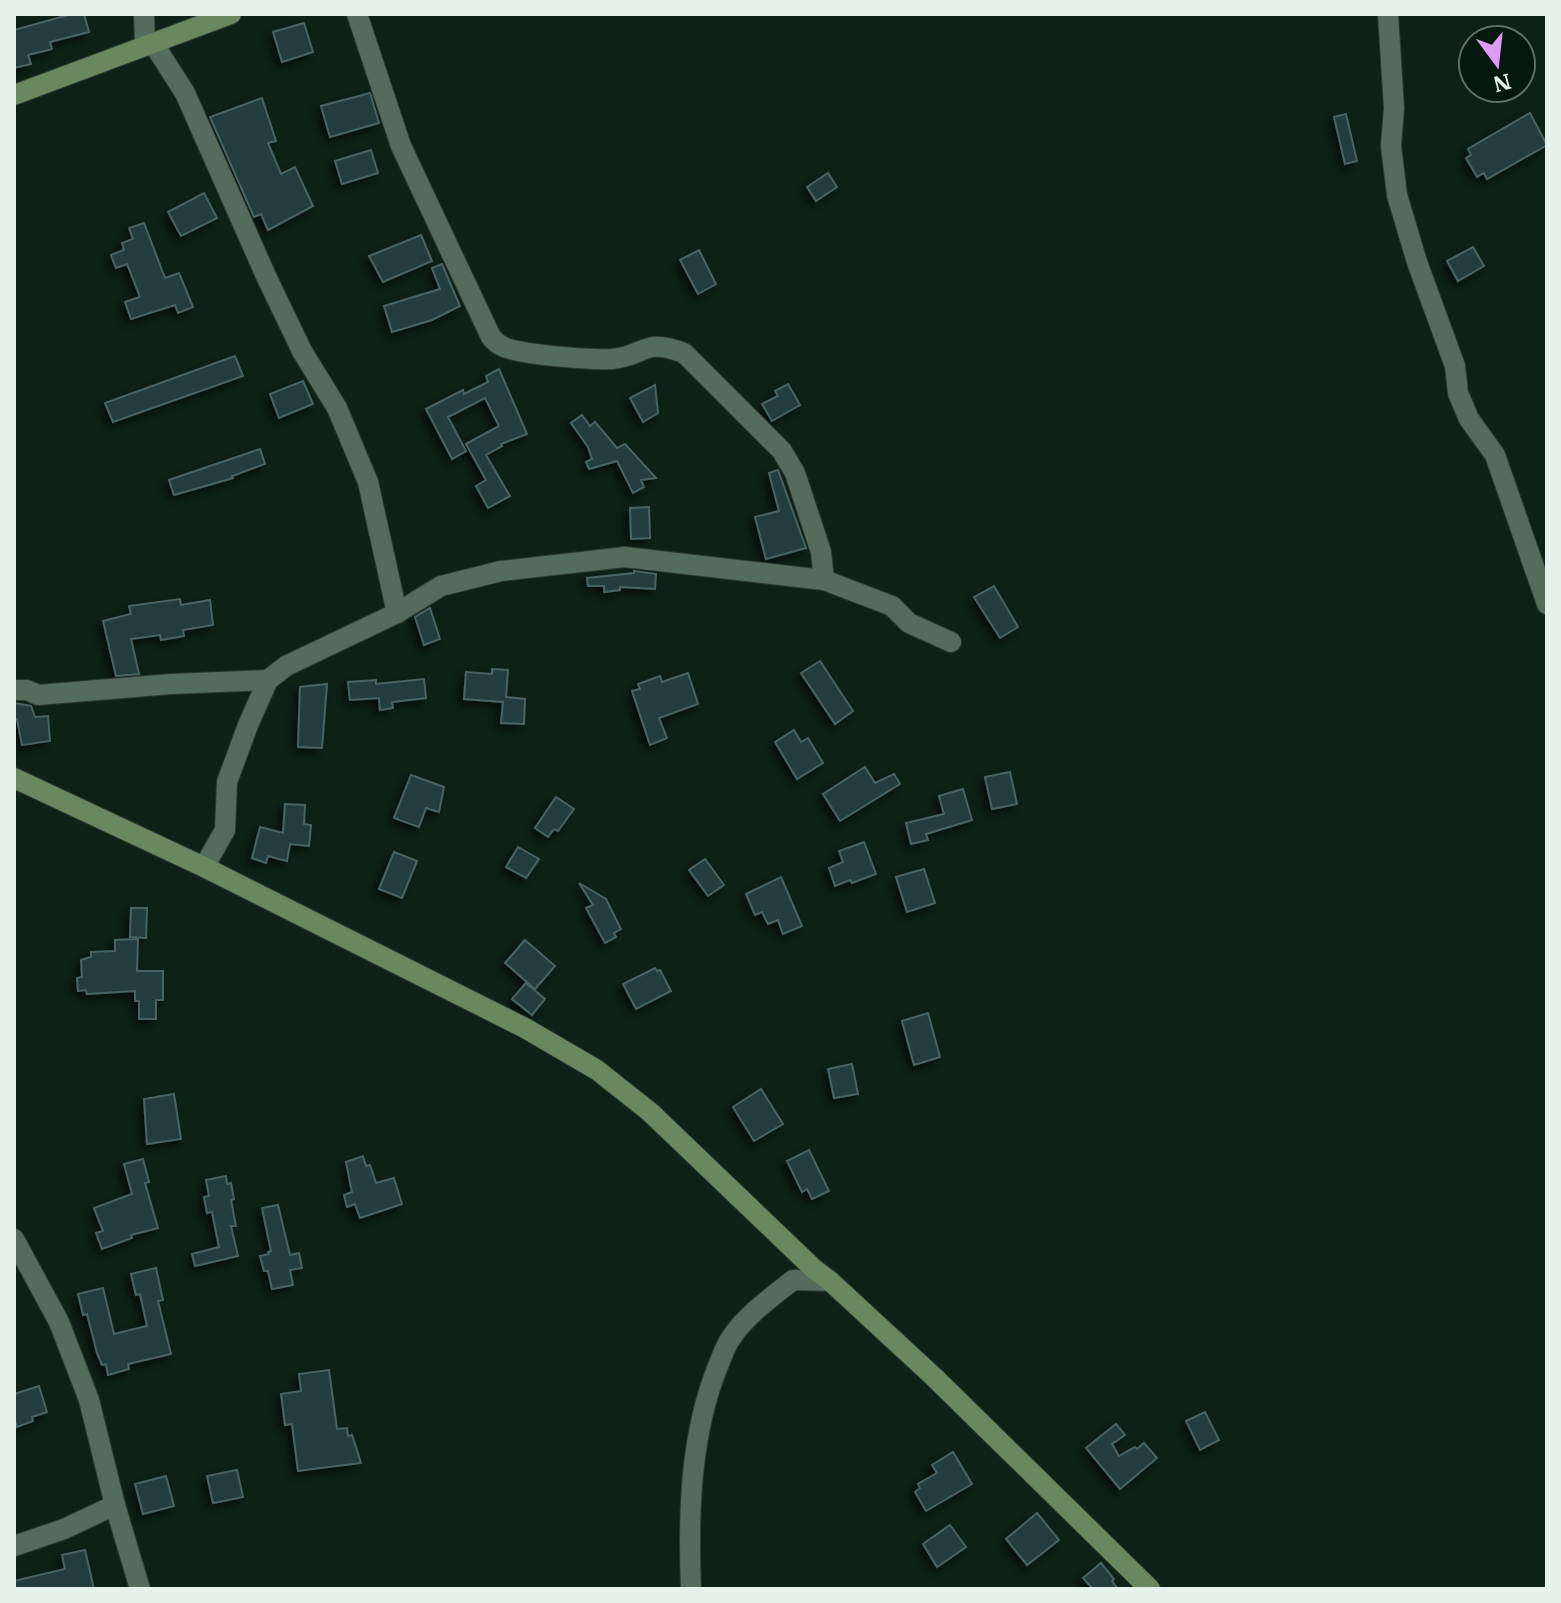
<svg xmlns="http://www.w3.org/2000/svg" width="1561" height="1603" viewBox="0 0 1561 1603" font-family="'IBM Plex Serif',serif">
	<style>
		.building { fill: #213c3b; stroke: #486462; stroke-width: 2; filter: url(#shadow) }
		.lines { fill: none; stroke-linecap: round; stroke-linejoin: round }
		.street-casing { stroke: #2e3932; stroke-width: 22 }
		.secondary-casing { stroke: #2e3932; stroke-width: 22 }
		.street { stroke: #546b5e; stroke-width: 20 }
		.secondary { stroke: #69885f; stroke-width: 20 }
	</style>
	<defs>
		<filter id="shadow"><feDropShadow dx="-4.5" dy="4.5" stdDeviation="4" flood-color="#0009"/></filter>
	</defs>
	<rect width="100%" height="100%" fill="#0d2117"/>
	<g class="building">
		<path d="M72 14H84L89 32 50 42 52 49 28 55 31 64 14 68V30Z"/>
		<path d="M304 23 313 52 282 62 273 32Z"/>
		<path d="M370 93 379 123 330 137 321 106Z"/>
		<path d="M262 98 276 141 268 143 281 174 295 167 313 206 268 230 261 214 254 217 210 117Z"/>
		<path d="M1530 113 1547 145 1487 179 1484 173 1477 177 1466 158 1471 155 1468 149Z"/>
		<path d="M1346 114 1357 161 1345 164 1334 117Z"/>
		<path d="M371 150 378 173 342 184 335 161Z"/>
		<path d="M828 173 837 187 816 201 807 187Z"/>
		<path d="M204 193 217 218 181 236 168 212Z"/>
		<path d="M144 223 165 278 179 273 193 307 178 313 175 305 131 319 125 302 140 297 127 264 116 268 111 255 124 250 122 243 133 239 129 228Z"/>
		<path d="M421 235 432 261 383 282 369 256Z"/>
		<path d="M1473 247 1484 266 1458 281 1447 261Z"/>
		<path d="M699 250 716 284 698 294 680 260Z"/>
		<path d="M442 264 460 306 432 320 392 332 384 306 440 289 432 268Z"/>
		<path d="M235 356 243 376 113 422 105 403Z"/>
		<path d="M499 369 527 434 501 444 502 446 486 455 510 496 488 508 476 486 486 480 466 444 499 426 485 398 448 417 466 451 452 459 426 409 463 390 464 394 488 382 486 376Z"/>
		<path d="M303 381 313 404 279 418 270 394Z"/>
		<path d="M788 384 800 405 772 421 762 404 778 396 775 391Z"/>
		<path d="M655 385 658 413 643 422 630 398Z"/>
		<path d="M582 415 590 426 595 422 617 448 625 444 656 478 641 480 644 487 633 493 617 461 589 469 586 462 592 459 588 447 571 423Z"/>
		<path d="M260 449 265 464 232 476 233 478 174 495 169 480Z"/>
		<path d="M778 470 806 548 766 559 755 517 779 511 769 473Z"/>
		<path d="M649 507 650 538 631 539 630 508Z"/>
		<path d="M634 571 656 574 655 589 620 587V590L604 592V586H588L587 578 634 573Z"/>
		<path d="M994 586 1018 627 1000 638 974 597Z"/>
		<path d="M180 599 181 605 210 600 213 625 183 630 184 636 161 640 160 635 131 639 139 674 116 676 103 621 131 614 129 606Z"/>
		<path d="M430 608 440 639 424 645 415 617Z"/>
		<path d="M820 661 853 711 835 724 801 673Z"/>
		<path d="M492 669 508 670 506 697 525 699 524 724 501 723 503 702 464 699 466 672 492 674Z"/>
		<path d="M688 673 698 704 659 718 667 738 650 745 632 691 640 689 638 684 660 676 662 682Z"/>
		<path d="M424 679 426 698 392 702 393 708 380 710 379 698 350 700 348 682 376 680V684Z"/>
		<path d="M327 684 322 748 298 747 300 687Z"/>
		<path d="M14 703 31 706 35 717 48 716 50 741 22 745 17 719 14 720Z"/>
		<path d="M794 730 801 742 808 738 823 763 797 779 775 742Z"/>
		<path d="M865 767 875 783 894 774 900 784 840 821 823 794Z"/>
		<path d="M1010 772 1017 804 992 809 985 777Z"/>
		<path d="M411 775 444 787 439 812 426 808 419 827 394 818Z"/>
		<path d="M963 789 972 820 926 834 928 840 911 844 906 823 944 814 939 796Z"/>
		<path d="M556 797 574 809 558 831 554 829 548 837 535 828Z"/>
		<path d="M285 804 305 805 304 824 311 825 309 846 290 844 287 861 268 856 266 863 252 858 260 827 283 833Z"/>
		<path d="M864 842 876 874 852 883 850 880 835 886 829 868 843 862 839 851Z"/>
		<path d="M518 847 539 859 526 878 506 867Z"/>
		<path d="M394 852 417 861 402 898 379 889Z"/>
		<path d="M705 859 724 885 708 896 689 870Z"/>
		<path d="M924 869 935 903 907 912 896 877Z"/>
		<path d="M781 877 802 926 783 934 778 920 768 924 762 912 755 915 746 894Z"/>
		<path d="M579 883 606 899 621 929 614 933 616 937 605 943 586 908 593 905Z"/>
		<path d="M131 908H147L146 938 130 937Z"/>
		<path d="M138 939 137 971H163V1000H156V1019H139V1001H135V991L87 994 86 990 78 991 77 978 82 977 81 960 91 957V952L115 951V940Z"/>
		<path d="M525 940 555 966 535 989 505 963Z"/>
		<path d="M655 968 657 971 660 970 671 991 636 1009 623 984Z"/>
		<path d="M526 983 545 999 532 1015 512 999Z"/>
		<path d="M928 1013 940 1057 914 1065 902 1021Z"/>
		<path d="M852 1064 858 1094 834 1098 828 1069Z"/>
		<path d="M761 1089 783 1124 754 1141 733 1107Z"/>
		<path d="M174 1094 181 1139 147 1144 144 1099Z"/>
		<path d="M809 1150 829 1191 812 1199 807 1189 802 1192 787 1161Z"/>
		<path d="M363 1156 366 1166 370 1165 376 1183 394 1178 402 1204 360 1218 355 1204 347 1207 344 1195 352 1192 346 1162Z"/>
		<path d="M143 1159 149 1182 145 1183 158 1228 131 1235 132 1238 102 1249 96 1233 103 1231 94 1208 132 1194 124 1164Z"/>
		<path d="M226 1176 227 1184 231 1183 234 1199 231 1200 236 1226H231L238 1256 195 1266 192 1254 219 1247 212 1212 207 1213 204 1197 209 1196 206 1180Z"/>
		<path d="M278 1205 290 1255 299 1253 302 1268 290 1270 293 1285 272 1289 268 1271H264L260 1256 269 1254 268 1252 271 1251 262 1208Z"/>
		<path d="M156 1268 163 1300 158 1301 171 1354 128 1364 129 1369 108 1375 106 1364 102 1365 97 1353 87 1314 83 1315 78 1294 103 1288 114 1334 147 1326 140 1294 136 1295 131 1274Z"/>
		<path d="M329 1370 337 1429 347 1428 348 1436 352 1435 361 1463 298 1471 292 1424 285 1425 281 1394 301 1391 299 1374Z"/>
		<path d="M39 1386 47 1412 32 1417 33 1421 17 1427 14 1418V1394Z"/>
		<path d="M1205 1412 1219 1440 1200 1450 1186 1421Z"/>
		<path d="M1116 1424 1125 1435 1112 1444 1119 1456 1135 1447 1137 1449 1144 1443 1157 1458 1120 1489 1086 1448Z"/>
		<path d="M953 1452 972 1484 926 1511 915 1492 920 1488 918 1484 937 1473 932 1465Z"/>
		<path d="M237 1470 243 1497 213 1503 207 1476Z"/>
		<path d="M166 1476 174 1506 143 1514 135 1484Z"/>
		<path d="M1037 1513 1059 1540 1027 1565 1006 1539Z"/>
		<path d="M950 1525 966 1547 937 1567 923 1544Z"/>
		<path d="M85 1550 94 1589H14V1581L65 1569 62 1555Z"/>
		<path d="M1101 1563 1114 1579 1112 1581 1118 1589H1093L1083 1578Z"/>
	</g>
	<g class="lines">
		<defs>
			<g id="street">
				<path d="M144 14 145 46"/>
				<path d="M357 14 401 146 491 337C494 340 496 343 500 345 515 355 592 360 612 359 646 356 643 337 684 353L782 451 795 473 821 552 824 580 892 606 909 623 951 642"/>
				<path d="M1388 14 1394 108 1391 146 1397 195 1417 262 1455 366 1458 393 1469 419 1495 455 1547 604"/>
				<path d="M153 43 185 93 266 276 302 351 337 408 368 482 397 613"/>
				<path d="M14 690H27L38 695 171 684 268 680"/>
				<path d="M204 867 225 830 227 782 248 725 268 680 286 666 397 613 441 586 501 571 625 557 824 580"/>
				<path d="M14 1239 59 1322 89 1400 115 1505 140 1589"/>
				<path d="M14 1546 64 1529 115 1505"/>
				<path d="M691 1589C688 1515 690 1435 718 1366 722 1357 725 1346 731 1338 746 1315 772 1297 793 1280L830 1281"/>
			</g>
			<g id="secondary">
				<path d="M14 95 231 14"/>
				<path d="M14 778 204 867 525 1028 597 1070 650 1112 814 1269 830 1281 934 1377 1150 1589"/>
			</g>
		</defs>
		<use href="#street" class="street-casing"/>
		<use href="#secondary" class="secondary-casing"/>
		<use href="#street" class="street"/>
		<use href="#secondary" class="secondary"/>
	</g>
	<rect width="1561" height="1603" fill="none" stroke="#e5f2eb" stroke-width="32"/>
	<g transform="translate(1497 64) rotate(165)"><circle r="38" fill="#04180e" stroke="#5e6f66" stroke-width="2"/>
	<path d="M0-6L14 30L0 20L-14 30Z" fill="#dd99f4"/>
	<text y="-12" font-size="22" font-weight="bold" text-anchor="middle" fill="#e5f2eb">N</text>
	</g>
</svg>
